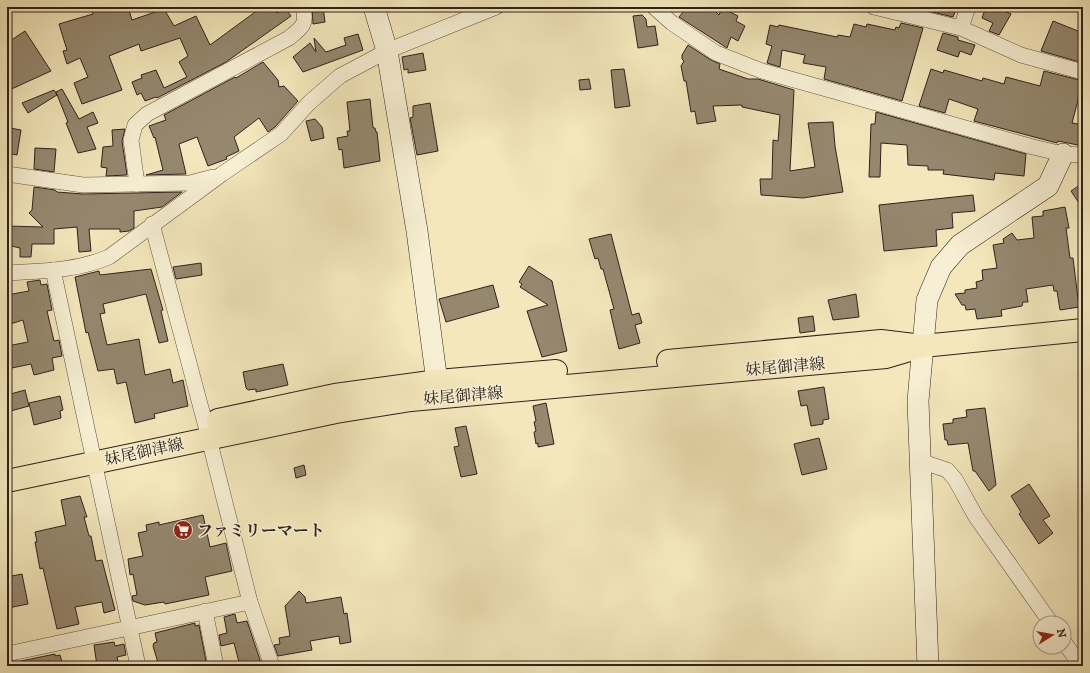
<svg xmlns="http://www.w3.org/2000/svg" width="1090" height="673" viewBox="0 0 1090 673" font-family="'IM FELL DW Pica','Noto Serif JP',serif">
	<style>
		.building { fill: #95886f; stroke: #30221d }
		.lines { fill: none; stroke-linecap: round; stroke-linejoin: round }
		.street-casing { stroke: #615344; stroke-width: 16 }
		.secondary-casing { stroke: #30221d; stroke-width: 22 }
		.primary-casing { stroke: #30221d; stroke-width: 24 }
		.street { stroke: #f7efd3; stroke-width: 15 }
		.secondary { stroke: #f7efd3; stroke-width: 21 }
		.primary { stroke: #f3e7bb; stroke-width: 22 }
		.labels { text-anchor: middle; stroke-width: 3; stroke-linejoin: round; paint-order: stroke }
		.street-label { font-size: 16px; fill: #30221d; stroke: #f7efd3 }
		.poi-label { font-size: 16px; font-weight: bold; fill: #30221d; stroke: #f7efd3; text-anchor: start }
	</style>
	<rect width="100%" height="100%" fill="#f3e7bb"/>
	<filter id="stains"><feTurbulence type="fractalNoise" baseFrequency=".005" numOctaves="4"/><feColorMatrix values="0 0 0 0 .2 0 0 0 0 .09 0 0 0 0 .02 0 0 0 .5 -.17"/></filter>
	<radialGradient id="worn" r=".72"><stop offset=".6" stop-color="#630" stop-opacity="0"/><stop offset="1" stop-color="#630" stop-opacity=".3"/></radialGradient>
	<g class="building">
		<path d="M90 7H128L132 20 164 9 174 26 196 16 210 45 262 7H273L277 13 285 8 291 16 226 62 157 98 156 97 145 101 141 93 137 95 132 82 142 78 141 75 156 70 164 88 187 77 179 62 188 56 180 38 141 51 139 44 109 56 122 90 82 104 74 83 88 77 80 58 67 64 63 51 67 50 59 24 93 14Z"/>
		<path d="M316 7H323L325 22 313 24 312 8Z"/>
		<path d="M687 7H711L719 15 722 8 738 16 736 21 745 26 738 41 731 37 727 48 679 17Z"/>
		<path d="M912 7H957L953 17Z"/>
		<path d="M986 7H995L1011 14 999 35 989 31 993 23 982 18Z"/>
		<path d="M642 15 646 19 647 27 655 26 658 45 638 48 633 16Z"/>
		<path d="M1053 21 1083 33V63L1041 51Z"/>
		<path d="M901 23 923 28 902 101 824 79 826 67 803 63 805 55 782 50 780 67 767 63 772 46 766 44 770 25 778 27 779 25 837 37 838 35 850 37 854 24 866 27 867 24 895 30 896 27 899 28Z"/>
		<path d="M25 31 51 71 7 91V43Z"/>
		<path d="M943 33 958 37V40L975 45 971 55 960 51 958 57 937 50Z"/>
		<path d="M358 34 363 50 303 72 293 57 310 43 316 52 314 38 326 52 346 45 344 38Z"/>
		<path d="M688 45 711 60 720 64 719 69 748 79H758L794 90 790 171 815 167 808 123 833 122 835 146 843 192 803 198 761 195 760 179H772L773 140 778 141 780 115 742 107V105L713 106 716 121 697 124 695 111 691 112 686 81H684L681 66 684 61 682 59V55Z"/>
		<path d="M423 53 426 70 408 73V69L404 70 402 57Z"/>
		<path d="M263 62 278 80 279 87 284 86 298 101 275 127 268 132 259 118 234 137 239 151 226 157 227 159 208 166 197 137 179 144 186 174 146 175 163 170 155 137 154 138 149 126 166 120 164 115 235 77 236 78Z"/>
		<path d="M624 69 630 106 615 108 611 70Z"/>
		<path d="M931 69 943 73 944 70 982 81 983 78 1004 84 1006 77 1040 86 1044 71 1083 81 1072 123 1083 125V146L1058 141 1057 143 974 121 978 109 949 99 945 113 919 106Z"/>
		<path d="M589 79 591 89 580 90 579 80Z"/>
		<path d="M62 89 79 119 93 112 98 123 87 127 96 149 78 153 66 123 68 122 56 92Z"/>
		<path d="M54 90 57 95 28 113 22 103Z"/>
		<path d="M370 99 373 128H375L376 132H377L380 161 344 168 342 149 339 150 337 138 348 136 347 131H350L347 102Z"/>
		<path d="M430 103 438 151 417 155 410 118 413 117V106Z"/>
		<path d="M876 112 1026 154 1024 176 995 173 994 180 943 174 944 170H928V166L908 165 907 145 881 143 880 177H869L871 124H875Z"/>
		<path d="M315 119 322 127 324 138 311 141 306 121Z"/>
		<path d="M10 128 21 130 17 155 7 153V130L10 131Z"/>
		<path d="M125 129 122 141 127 175 106 176 107 168 101 167 103 147 113 146 112 130Z"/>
		<path d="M35 148 56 149 54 172 34 169Z"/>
		<path d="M1083 183V209L1071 191Z"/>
		<path d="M34 187 55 190 57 192 83 194 182 192 162 207 134 211V228L129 231 120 232V229H89L91 251 79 252 77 227 54 229V244H32L31 257H20V248L7 245V226L43 227 29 213 32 210Z"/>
		<path d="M973 195 975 211 952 213 953 228 936 230 937 246 884 251 879 205Z"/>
		<path d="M1065 207 1069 228H1066L1070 258H1073L1079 307 1060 310 1057 291H1054L1053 285 1026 289 1028 302H1023L1022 306 1001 310 1002 316 977 319 975 309 966 310 965 305H962L955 294 965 293V290L977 288 976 282 983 280 982 270 997 268 993 245 1004 243 1003 239 1012 233 1017 240 1034 238 1032 217 1043 216V211Z"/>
		<path d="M611 234 632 315 639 313 642 323 635 325 640 343 619 349 610 310 614 309 603 269H601L598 258 595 259 589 239Z"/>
		<path d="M201 263 202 275 176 279 173 267Z"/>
		<path d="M529 266 552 281 567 351 542 357 527 311 548 305 520 287 522 284 519 282Z"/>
		<path d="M151 269 163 310 161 311 168 341 159 343 146 294 103 304 105 313 100 314 107 345 139 339 145 375 170 369 173 383 183 380 188 406 154 414 155 418 135 423 126 382 117 384 114 369 98 371 88 332 86 333 75 277 99 271 100 275Z"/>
		<path d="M40 280 41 285 47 284 52 310 47 311 54 341 59 340 62 356 52 358 54 370 34 375 31 364 7 369V346L28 342 23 320 7 325V295L29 291 27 282Z"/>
		<path d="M493 285 499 307 446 322 439 299Z"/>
		<path d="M856 294 859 317 833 320 828 300Z"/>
		<path d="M813 316 815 331 800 333 798 318Z"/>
		<path d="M283 364 288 385 256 392V389L248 390 246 388 243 372Z"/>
		<path d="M824 387 829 419 823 420V424L811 426 807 405 801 406 798 391Z"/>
		<path d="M25 390 29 406 7 412V395Z"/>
		<path d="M60 396 63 410 60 411 61 418 34 425 29 403Z"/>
		<path d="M546 403 554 444 538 447V443L536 444 534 432 536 431 534 422 536 421 533 406Z"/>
		<path d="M985 408 996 485 989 491 975 471H973L968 443 948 445 947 440H945L943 424 953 423V419L967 417 966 410Z"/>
		<path d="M466 426 477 474 461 477 454 447 459 446 455 428Z"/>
		<path d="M819 438 827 469 802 475 794 444Z"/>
		<path d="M304 465 306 475 296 478 294 468Z"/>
		<path d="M1029 484 1050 516 1043 520 1053 533 1039 544 1019 514 1021 512 1011 496Z"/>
		<path d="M80 496 87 517H84L89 536H91L96 561 102 560 115 610 104 613 102 602 75 607 79 624 57 629 43 568 40 569 35 542H37L35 532 66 525 61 500Z"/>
		<path d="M203 515 210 547 226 543 232 571 205 577 209 595 165 604 164 602 145 605 133 601 132 596 137 595 133 574 130 575 128 559 143 556 138 533 147 531 146 525 159 522V525Z"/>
		<path d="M22 574 28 604 8 608 7 577Z"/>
		<path d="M299 591 305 597 306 603 341 597 344 614 347 613 351 642 340 644 339 636 310 641 312 650 278 656 274 645 280 644 279 638 290 636 285 606Z"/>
		<path d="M235 614 237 623 247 621 262 666H240L234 643 221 646 219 635 227 633 224 617Z"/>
		<path d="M195 623V626L199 625 207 666H159L153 646 154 643 157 642 155 633Z"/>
		<path d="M114 642 115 646 124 644 126 655 117 657 119 666H97L94 645Z"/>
		<path d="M55 654V656L60 655 63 666H21V661Z"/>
	</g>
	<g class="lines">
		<defs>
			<g id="street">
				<path d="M654 7 672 23 716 53 762 71 1033 147 1063 154 1083 155"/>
				<path d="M874 7 961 28 1021 55 1083 72"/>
				<path d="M961 28 968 7"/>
				<path d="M7 174 83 185 190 183 213 177"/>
				<path d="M137 184 131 140 135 125 147 114 289 38C303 27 307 24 303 7"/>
				<path d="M152 224 205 423 250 602 272 666"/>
				<path d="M53 270 138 666"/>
				<path d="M7 273C42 271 76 271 109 257L222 174 281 134 309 103 340 76 387 51 496 7"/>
				<path d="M920 461 947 470 955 479 976 517 1051 623"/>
				<path d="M205 611 216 666"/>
				<path d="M1064 642 1081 666"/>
				<path d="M7 654 250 602"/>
			</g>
			<g id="secondary">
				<path d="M374 7 387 51 417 231 439 397"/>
				<path d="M928 666 918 401 927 300 941 267 960 245 1048 186 1063 154"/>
			</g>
			<g id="primary">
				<path d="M668 361 881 341 914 345"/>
				<path d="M218 420 335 395 438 381 556 371"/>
				<path d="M7 481 336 412 411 400 886 357 923 346 1083 330"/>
			</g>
		</defs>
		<use href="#street" class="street-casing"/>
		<use href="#secondary" class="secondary-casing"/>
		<use href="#primary" class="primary-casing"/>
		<use href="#street" class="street"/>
		<use href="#secondary" class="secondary"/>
		<use href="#primary" class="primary"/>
	</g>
	<defs>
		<symbol id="supermarket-disc" viewBox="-11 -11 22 22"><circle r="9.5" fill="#8f2418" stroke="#f7efd3"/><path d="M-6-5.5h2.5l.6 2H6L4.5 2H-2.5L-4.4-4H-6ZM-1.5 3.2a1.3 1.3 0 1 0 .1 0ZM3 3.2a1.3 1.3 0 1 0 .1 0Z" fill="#fff"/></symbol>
	</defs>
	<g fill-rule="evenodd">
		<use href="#supermarket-disc" x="172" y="519" width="22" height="22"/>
	</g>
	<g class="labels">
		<g class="street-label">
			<text transform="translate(785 366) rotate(-5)" y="6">妹尾御津線</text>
			<text transform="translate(463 395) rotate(-5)" y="6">妹尾御津線</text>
			<text transform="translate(144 451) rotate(-12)" y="6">妹尾御津線</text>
		</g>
		<g class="poi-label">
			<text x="197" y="536">ファミリーマート</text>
		</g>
	</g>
	<rect width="1090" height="673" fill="none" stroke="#f3e7bb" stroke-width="24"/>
	<rect x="8" y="8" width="1074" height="657" fill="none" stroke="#30221d" stroke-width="2"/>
	<rect x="12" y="12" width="1066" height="649" fill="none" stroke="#30221d"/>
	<g transform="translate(1052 635) rotate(79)"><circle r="19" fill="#f7efd3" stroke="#a79d8a"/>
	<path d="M0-3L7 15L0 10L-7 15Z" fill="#8f2418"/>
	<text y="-6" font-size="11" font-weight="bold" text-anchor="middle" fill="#30221d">N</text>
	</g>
	<rect width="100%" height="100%" filter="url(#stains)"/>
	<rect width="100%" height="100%" fill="url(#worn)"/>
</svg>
